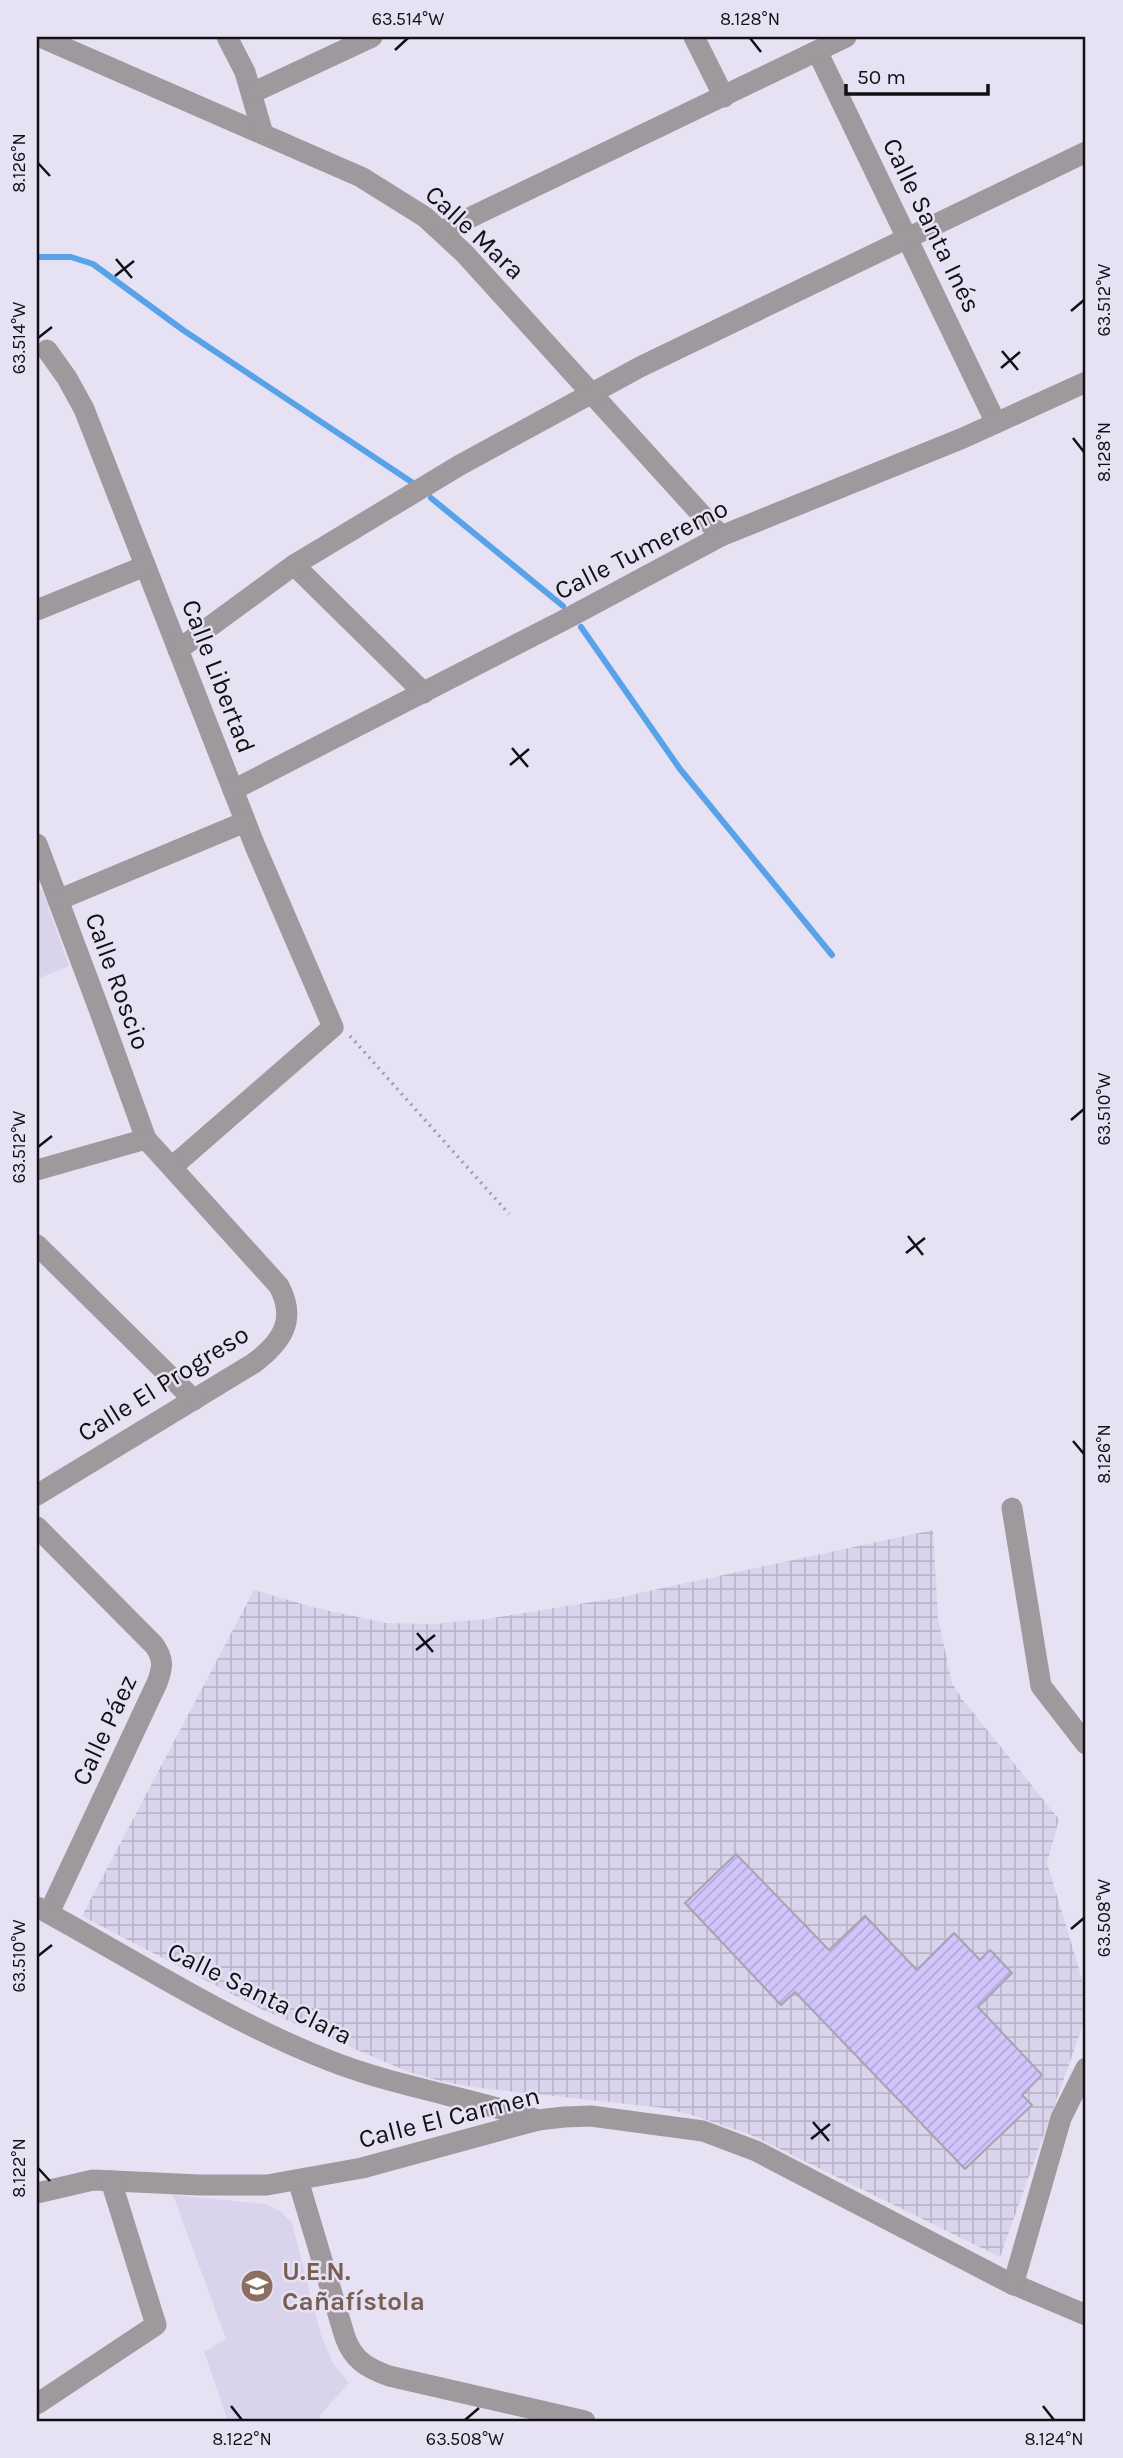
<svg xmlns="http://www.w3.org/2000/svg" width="1123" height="2458" viewBox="0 0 1123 2458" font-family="Karla,sans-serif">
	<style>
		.built { fill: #d9d4ec }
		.industrial { fill: url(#industrial-grid) }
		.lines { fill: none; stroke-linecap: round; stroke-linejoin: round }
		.stream { stroke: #58a2ea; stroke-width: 6 }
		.building { fill: url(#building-hatch); stroke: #a6a3b2; stroke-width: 2 }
		.path { stroke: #a09daa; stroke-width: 3.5; stroke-dasharray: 2 5; stroke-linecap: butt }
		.street { stroke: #9f989d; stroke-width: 21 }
		.ticks { fill: none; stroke: #111015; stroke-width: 2.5 }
		.labels { text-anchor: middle; stroke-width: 5; stroke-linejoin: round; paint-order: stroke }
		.street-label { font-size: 26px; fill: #111015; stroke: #e6e2f3 }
		.education-label { font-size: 26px; font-weight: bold; fill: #785e54; stroke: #e6e2f3; text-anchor: start }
		.neatline { fill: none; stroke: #111015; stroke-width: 2.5 }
		.ticks-label { font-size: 18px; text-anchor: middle; fill: #111015 }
	</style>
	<defs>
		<pattern id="industrial-grid" width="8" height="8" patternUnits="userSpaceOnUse" patternTransform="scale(1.75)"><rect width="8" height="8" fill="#d9d4ec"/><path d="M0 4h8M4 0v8" fill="none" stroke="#b9b5ca"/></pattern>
		<pattern id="building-hatch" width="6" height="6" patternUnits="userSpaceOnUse" patternTransform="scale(1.75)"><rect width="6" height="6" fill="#d1c5fc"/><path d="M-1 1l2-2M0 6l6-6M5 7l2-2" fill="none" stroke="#b2a8d7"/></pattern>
	</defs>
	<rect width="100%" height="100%" fill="#e6e2f3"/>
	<g class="built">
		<path d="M42 890 69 966 37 979V892Z"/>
		<path d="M173 2195 265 2204 280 2211 292 2223 321 2335 333 2363 349 2383 320 2415 322 2421H228L204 2352 226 2339Z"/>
	</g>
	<path class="industrial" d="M933 1530 938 1618 952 1683 962 1699 1059 1819 1047 1863 1086 1992V2017L1000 2257 749 2134 692 2115 664 2108 480 2088 444 2082 409 2072 261 2009 82 1916 254 1590 316 1608 386 1623 433 1624 487 1619 617 1598Z"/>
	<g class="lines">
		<g class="stream">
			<path d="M37 257H71L93 264 183 330 413 483"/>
			<path d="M431 498 563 606"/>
			<path d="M581 627 680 769 832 955"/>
		</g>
	</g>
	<path class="building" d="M736 1854 829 1950 865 1916 917 1970 954 1933 980 1960 990 1950 1012 1973 978 2007 1042 2075 1022 2095 1032 2105 965 2169 795 1992 781 2005 685 1903Z"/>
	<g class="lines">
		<path class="path" d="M350 1036 509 1214"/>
		<g class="street">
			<path d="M40 37 361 177 425 217 464 253 721 536"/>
			<path d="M227 37 245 72 263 134"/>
			<path d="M694 37 724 97"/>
			<path d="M817 51 996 423"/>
			<path d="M252 93 372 37"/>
			<path d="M442 231 846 37"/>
			<path d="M47 350 67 378 84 409 255 846 333 1027 172 1167"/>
			<path d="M294 565 424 693"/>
			<path d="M37 610 145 566"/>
			<path d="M178 650 294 565 460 465 640 367 1086 152"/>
			<path d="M233 790 568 618 721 536 963 438 1086 382"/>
			<path d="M37 844 99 1009 146 1139 279 1286C297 1320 282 1342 254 1363L37 1495"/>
			<path d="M58 900 245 822"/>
			<path d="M37 1170 146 1139"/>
			<path d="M37 1245 194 1400"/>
			<path d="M1012 1508 1041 1686 1086 1744"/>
			<path d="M37 1527 154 1645C164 1659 163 1667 157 1683L49 1913"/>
			<path d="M37 1907C133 1959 226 2020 328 2060 396 2087 469 2097 538 2120"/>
			<path d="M298 2180 345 2337C353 2360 367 2368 389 2376L585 2421"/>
			<path d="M37 2193 93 2180 199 2185H267L362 2168 538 2120 564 2117 591 2116 703 2131 756 2151 1006 2281 1086 2315"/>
			<path d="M1013 2285 1061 2118 1086 2068"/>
			<path d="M37 2404 156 2325 111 2181"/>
		</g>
	</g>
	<path class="ticks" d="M750 38 761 52M395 50 408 38M38 163 50 176M116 259 132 278M115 276 134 261M1071 311 1084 300M38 338 52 327M1002 351 1018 370M1001 368 1020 352M1073 438 1084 452M512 748 528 767M510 765 529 749M1071 1120 1084 1109M38 1147 52 1136M908 1236 923 1255M906 1253 925 1238M1073 1441 1084 1454M417 1633 433 1652M416 1650 435 1635M1071 1929 1084 1918M38 1956 52 1945M813 2122 829 2141M811 2139 830 2124M38 2168 50 2181M231 2406 242 2420M1043 2406 1054 2420M465 2420 479 2408"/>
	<defs>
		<symbol id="school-disc" viewBox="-11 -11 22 22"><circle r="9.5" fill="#8d6e63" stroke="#e6e2f3"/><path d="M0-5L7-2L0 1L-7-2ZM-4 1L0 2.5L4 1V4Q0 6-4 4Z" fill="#fff"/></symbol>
	</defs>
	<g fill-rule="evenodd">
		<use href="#school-disc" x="238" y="2267" width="38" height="38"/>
	</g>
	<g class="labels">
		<g class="street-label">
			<text transform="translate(932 225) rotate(64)" y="9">Calle Santa Inés</text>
			<text transform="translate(475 232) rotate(43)" y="9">Calle Mara</text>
			<text transform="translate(641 549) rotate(-27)" y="9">Calle Tumeremo</text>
			<text transform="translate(219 676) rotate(69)" y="9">Calle Libertad</text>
			<text transform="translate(118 981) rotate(70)" y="9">Calle Roscio</text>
			<text transform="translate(163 1383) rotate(-32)" y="9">Calle El Progreso</text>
			<text transform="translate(104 1730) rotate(-65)" y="9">Calle Páez</text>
			<text transform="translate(260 1993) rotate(26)" y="9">Calle Santa Clara</text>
			<text transform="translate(449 2117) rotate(-14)" y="9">Calle El Carmen</text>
		</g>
		<g class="education-label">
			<text x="282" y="2280">U.E.N.<tspan x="282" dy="30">Cañafístola</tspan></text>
		</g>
	</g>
	<rect width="1123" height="2458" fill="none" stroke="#e6e2f3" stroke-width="77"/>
	<path d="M846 84v10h142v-10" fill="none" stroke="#111015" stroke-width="3.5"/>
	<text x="857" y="84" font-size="21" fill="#111015" stroke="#e6e2f3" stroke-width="5" paint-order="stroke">50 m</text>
	<rect x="38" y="38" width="1046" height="2382" class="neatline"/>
	<g class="ticks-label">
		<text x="408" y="25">63.514°W</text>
		<text x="750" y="25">8.128°N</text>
		<text transform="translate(19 163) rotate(-90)" y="6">8.126°N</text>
		<text transform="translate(1104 300) rotate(-90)" y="6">63.512°W</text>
		<text transform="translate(19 338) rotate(-90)" y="6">63.514°W</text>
		<text transform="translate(1104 452) rotate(-90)" y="6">8.128°N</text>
		<text transform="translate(1104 1109) rotate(-90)" y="6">63.510°W</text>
		<text transform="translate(19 1147) rotate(-90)" y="6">63.512°W</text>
		<text transform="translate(1104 1454) rotate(-90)" y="6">8.126°N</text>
		<text transform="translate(1104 1918) rotate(-90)" y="6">63.508°W</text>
		<text transform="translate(19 1956) rotate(-90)" y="6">63.510°W</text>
		<text transform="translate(19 2168) rotate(-90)" y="6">8.122°N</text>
		<text x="242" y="2445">8.122°N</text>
		<text x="465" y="2445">63.508°W</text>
		<text x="1054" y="2445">8.124°N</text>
	</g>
</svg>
